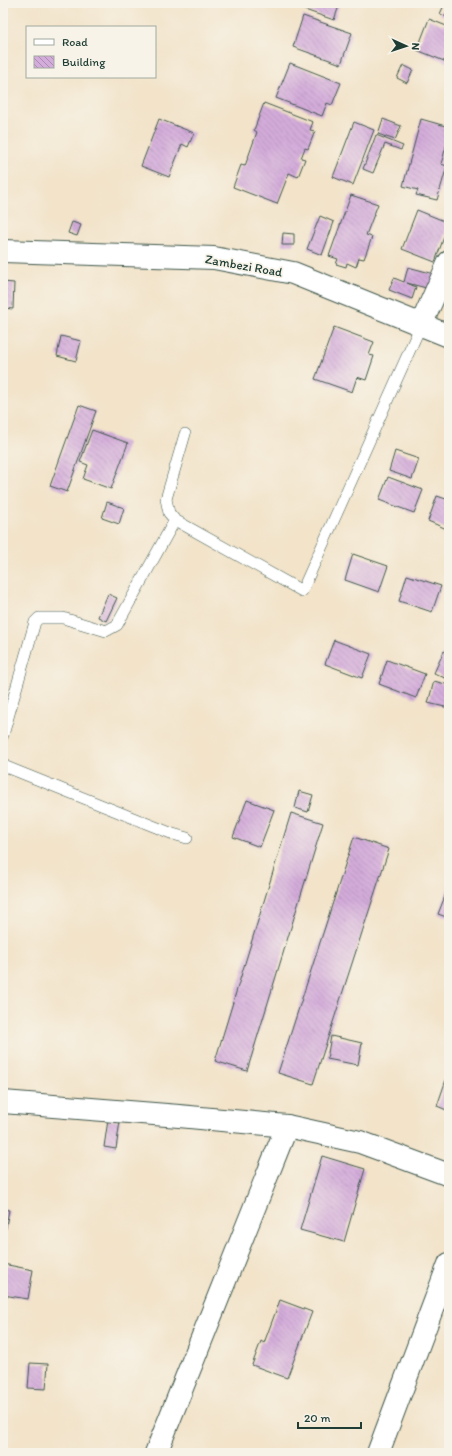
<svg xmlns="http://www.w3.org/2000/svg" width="452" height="1456" viewBox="0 0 452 1456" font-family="Itim,sans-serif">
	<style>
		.building { fill: url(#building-back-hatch) }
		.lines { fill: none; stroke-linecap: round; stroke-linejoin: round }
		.service-casing { stroke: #3f564a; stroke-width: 12 }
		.minor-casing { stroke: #3f564a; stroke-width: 24 }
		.secondary-casing { stroke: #3f564a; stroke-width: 24 }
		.service { stroke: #fff; stroke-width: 11 }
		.minor { stroke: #fff; stroke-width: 22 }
		.secondary { stroke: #fff; stroke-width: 22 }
		.labels { text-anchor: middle; stroke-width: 3.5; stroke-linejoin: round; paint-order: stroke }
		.street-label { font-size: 13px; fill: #1f3d34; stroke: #f7f3e8 }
	</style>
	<defs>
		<pattern id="building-back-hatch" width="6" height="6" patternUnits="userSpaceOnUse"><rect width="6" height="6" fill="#d4acdb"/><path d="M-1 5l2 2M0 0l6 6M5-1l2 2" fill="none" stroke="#ab8db2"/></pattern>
	</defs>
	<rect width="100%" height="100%" fill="#f7f3e8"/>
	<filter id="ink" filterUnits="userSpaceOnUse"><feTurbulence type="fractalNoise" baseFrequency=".025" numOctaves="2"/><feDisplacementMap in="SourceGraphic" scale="8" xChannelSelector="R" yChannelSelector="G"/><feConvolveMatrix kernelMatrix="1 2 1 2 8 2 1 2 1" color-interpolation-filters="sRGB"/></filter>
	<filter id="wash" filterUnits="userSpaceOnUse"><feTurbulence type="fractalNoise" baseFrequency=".012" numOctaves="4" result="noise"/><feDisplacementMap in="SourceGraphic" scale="16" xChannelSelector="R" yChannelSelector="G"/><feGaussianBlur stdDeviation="0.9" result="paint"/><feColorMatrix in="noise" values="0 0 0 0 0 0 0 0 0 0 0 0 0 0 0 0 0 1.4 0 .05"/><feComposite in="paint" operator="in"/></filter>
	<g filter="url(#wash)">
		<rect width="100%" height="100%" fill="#f2e3c9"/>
		<g id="blocks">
			<g class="building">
				<path d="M305 3H340L334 20 302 9Z"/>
				<path d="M445 3H449V18L440 14Z"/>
				<path d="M303 16 352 33 341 64 293 47Z"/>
				<path d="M429 19 449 27V63L417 50Z"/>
				<path d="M290 63 341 83 332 105 327 103 322 116 276 98Z"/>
				<path d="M403 65 413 70 407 83 397 78Z"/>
				<path d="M264 103 313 122 310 130 315 131 308 149 305 148 301 158 305 159 298 177 289 173 277 204 233 187 241 165 245 166 257 132 254 130Z"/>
				<path d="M159 119 194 133 188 147 182 144 169 177 141 166Z"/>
				<path d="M383 119 401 126 395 140 378 134Z"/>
				<path d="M421 119 449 127V136L441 164 447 166 437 200 416 195 418 190 403 186Z"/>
				<path d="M354 122 374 130 353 185 333 177Z"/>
				<path d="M376 135 403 146 401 150 385 144 373 173 363 169Z"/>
				<path d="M351 195 378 204 366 235 372 237 364 259 359 258 356 267 347 263 346 267 336 264 338 259 329 256Z"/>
				<path d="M417 210 449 223 435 262 402 249Z"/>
				<path d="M320 216 334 222 322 255 307 249Z"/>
				<path d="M72 222 81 225 77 236 68 233Z"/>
				<path d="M283 233 294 234V245H282Z"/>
				<path d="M408 267 438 275 434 290 407 283 416 287 412 299 389 290 394 278 404 282Z"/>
				<path d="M3 282 14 283 13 309 3 308Z"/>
				<path d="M334 327 374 342 369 355 374 356 366 380 357 377 352 392 315 379Z"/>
				<path d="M61 336 81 341 76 361 57 356Z"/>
				<path d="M79 405 96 411 67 492 50 486Z"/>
				<path d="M92 430 128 443 111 489 83 479 88 465 80 462Z"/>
				<path d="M395 451 419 459 412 479 389 471Z"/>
				<path d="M388 477 423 490 414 513 379 500Z"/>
				<path d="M437 496 449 500V530L428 521Z"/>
				<path d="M107 502 124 508 119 524 102 518Z"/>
				<path d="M353 554 388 566 379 592 345 580Z"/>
				<path d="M407 575 441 586 432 612 399 601Z"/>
				<path d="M108 594 117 598 106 621 98 617Z"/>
				<path d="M334 640 371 654 362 678 325 664Z"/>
				<path d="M444 651 449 654V680L434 673Z"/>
				<path d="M387 660 425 674 416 698 379 684Z"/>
				<path d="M434 681 449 685V708L428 703Z"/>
				<path d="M299 791 313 795 308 812 295 808Z"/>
				<path d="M247 800 274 810 260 847 233 837Z"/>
				<path d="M291 813 323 823 247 1071 215 1061Z"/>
				<path d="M354 837 389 849 313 1084 278 1073Z"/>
				<path d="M449 886V918L438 914Z"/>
				<path d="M331 1036 362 1043 358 1065 327 1059Z"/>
				<path d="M449 1071V1111L437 1106Z"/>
				<path d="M108 1120 120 1121 116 1149 104 1147Z"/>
				<path d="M322 1156 365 1169 344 1242 300 1230Z"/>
				<path d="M3 1209 9 1210 4 1238H3Z"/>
				<path d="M3 1264 33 1270 28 1299 3 1295Z"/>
				<path d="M280 1300 312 1312 287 1378 252 1365 261 1341 264 1343Z"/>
				<path d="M30 1363 48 1364 46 1389 28 1388Z"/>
			</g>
		</g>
	</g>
	<g filter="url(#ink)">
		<use href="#blocks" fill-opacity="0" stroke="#3f564a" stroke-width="1"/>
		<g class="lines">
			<defs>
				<g id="service">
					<path d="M185 434 166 499 169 513 175 520 302 591 421 325"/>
					<path d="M3 735 35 622 39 618H63L106 631 117 625 175 520"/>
					<path d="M3 763 4 766 173 834 187 838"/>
				</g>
				<g id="minor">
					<path d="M421 325 449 262"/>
					<path d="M3 1102 179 1116 287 1126 360 1142 449 1175"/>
					<path d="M156 1453 287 1126"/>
					<path d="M378 1453 449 1264"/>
				</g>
				<path id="secondary" d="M3 251 214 258 293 273 449 336"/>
			</defs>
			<use href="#service" class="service-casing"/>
			<use href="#minor" class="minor-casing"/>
			<use href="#secondary" class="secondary-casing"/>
			<use href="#service" class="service"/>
			<use href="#minor" class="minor"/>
			<use href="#secondary" class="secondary"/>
		</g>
	</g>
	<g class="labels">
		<g class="street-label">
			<text transform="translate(244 265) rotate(10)" y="5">Zambezi Road</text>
		</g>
	</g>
	<rect width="452" height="1456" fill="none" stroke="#f7f3e8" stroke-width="16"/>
	<rect x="26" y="26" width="130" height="52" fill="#f7f3e8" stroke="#a1aaa0"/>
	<rect x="34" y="39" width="20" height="6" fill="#ffffff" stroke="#a1aaa0"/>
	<text x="62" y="46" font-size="12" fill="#1f3d34">Road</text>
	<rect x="34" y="56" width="20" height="12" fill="url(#building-back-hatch)" stroke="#a1aaa0"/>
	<text x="62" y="66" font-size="12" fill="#1f3d34">Building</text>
	<g transform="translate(406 46) rotate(93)" stroke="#f7f3e8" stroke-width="3" paint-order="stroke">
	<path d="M0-3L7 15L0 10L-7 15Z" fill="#1f3d34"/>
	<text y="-6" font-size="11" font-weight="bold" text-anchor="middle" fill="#1f3d34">N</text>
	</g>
	<path d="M298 1422v6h63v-6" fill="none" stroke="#1f3d34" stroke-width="2"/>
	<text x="304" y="1422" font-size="12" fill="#1f3d34" stroke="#f7f3e8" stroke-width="3" paint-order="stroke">20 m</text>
</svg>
